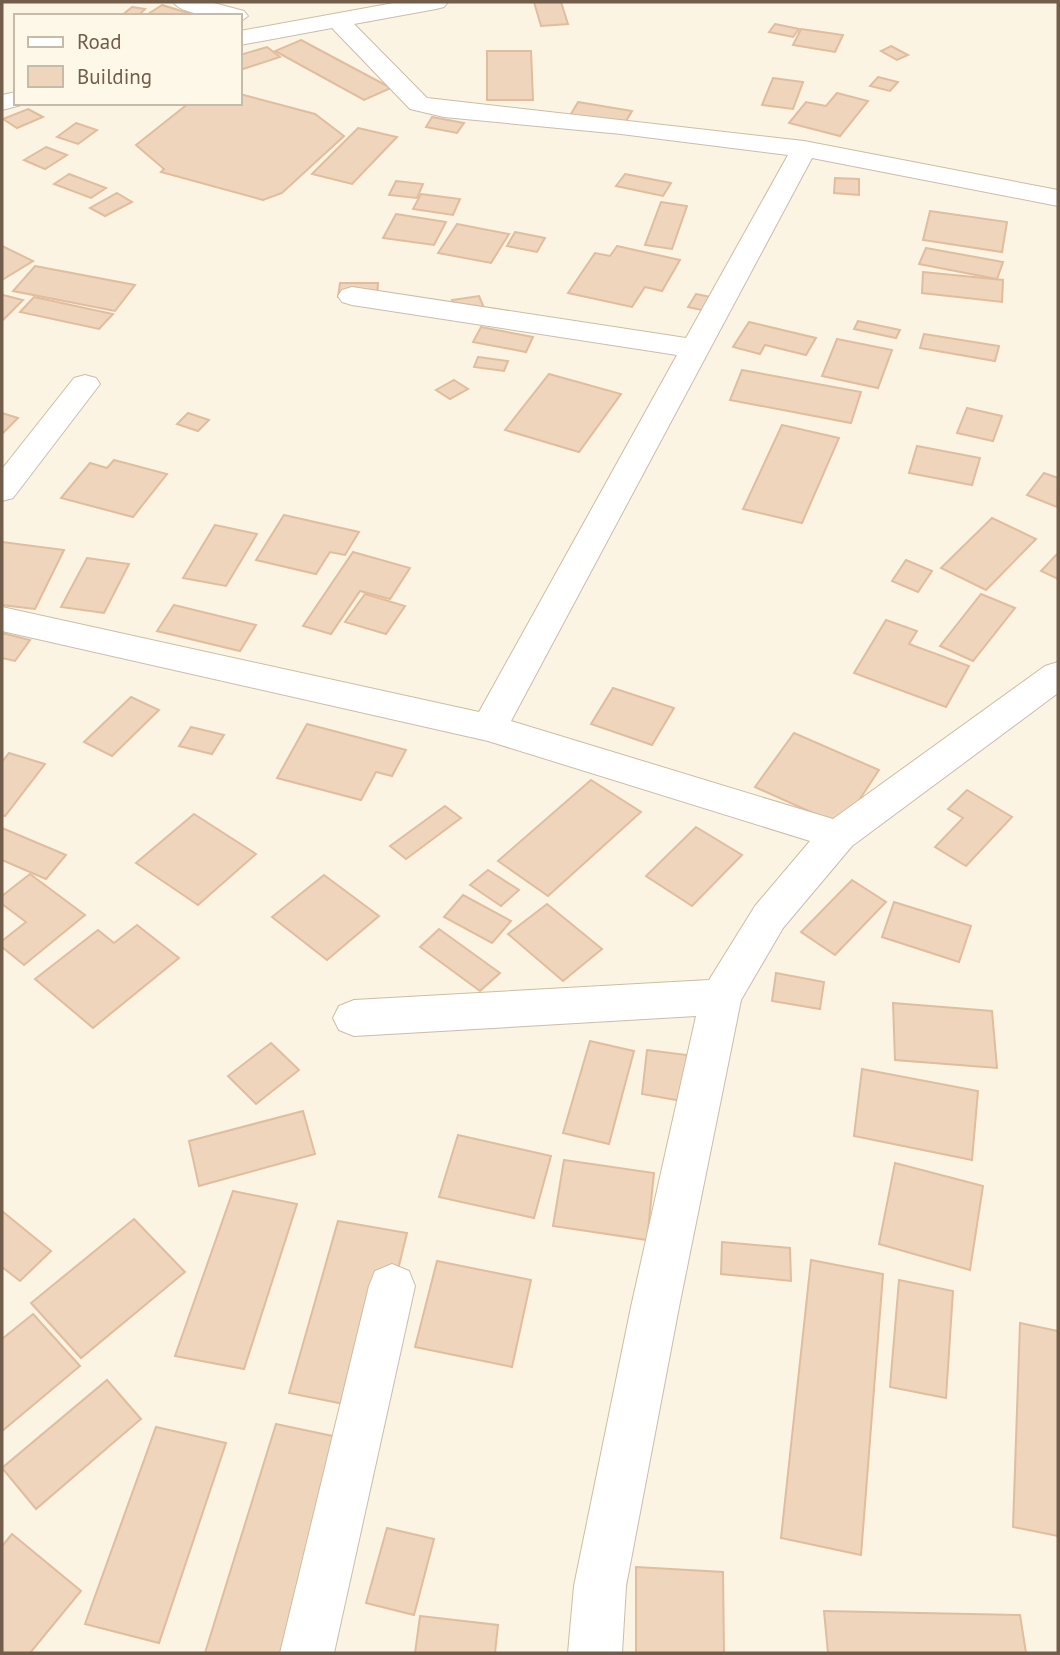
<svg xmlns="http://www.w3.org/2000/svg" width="1060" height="1655" viewBox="0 0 1060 1655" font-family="'PT Sans',sans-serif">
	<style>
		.building { fill: #efd5bc; stroke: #e1bd9d; stroke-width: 2 }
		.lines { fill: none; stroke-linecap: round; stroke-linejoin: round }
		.minor-casing { stroke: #ccbcaa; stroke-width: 2 }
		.minor { fill: #fff; fill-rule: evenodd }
	</style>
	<rect width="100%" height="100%" fill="#fbf4e3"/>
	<g class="building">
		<path d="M534 2H561L568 24 541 26Z"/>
		<path d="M162 5 198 16H145Z"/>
		<path d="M132 7 145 9 138 16H121Z"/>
		<path d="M775 24 799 29 793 37 769 32Z"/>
		<path d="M801 29 843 35 835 52 793 45Z"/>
		<path d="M301 40 391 88 364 100 275 51Z"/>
		<path d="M891 46 908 55 897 60 881 51Z"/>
		<path d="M267 47 280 57 240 70V55Z"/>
		<path d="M487 51H531L533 100H487Z"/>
		<path d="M878 77 898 82 890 91 870 86Z"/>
		<path d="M773 78 803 82 793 109 762 105Z"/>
		<path d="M837 93 868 101 840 136 789 123 806 102 826 106Z"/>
		<path d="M240 94 315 114 344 136 282 193 263 200 161 172 164 169 136 145 189 103H240Z"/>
		<path d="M578 102 632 111 622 128 568 119Z"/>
		<path d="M28 109 43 117 17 128 3 119Z"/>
		<path d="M432 117 464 123 457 133 426 127Z"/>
		<path d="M76 123 97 130 78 144 57 137Z"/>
		<path d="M358 128 397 137 352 184 312 174Z"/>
		<path d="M46 147 67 155 45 169 24 160Z"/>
		<path d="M69 174 106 188 91 198 54 184Z"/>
		<path d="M625 174 671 183 663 196 616 186Z"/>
		<path d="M835 178 859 179V195L834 193Z"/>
		<path d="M396 181 423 184 417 198 389 195Z"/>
		<path d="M117 193 132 202 105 216 90 208Z"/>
		<path d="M421 194 460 199 453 215 413 209Z"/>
		<path d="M661 202 687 206 672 249 645 245Z"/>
		<path d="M930 211 1007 222 1002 252 923 240Z"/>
		<path d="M396 214 446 222 434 245 383 238Z"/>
		<path d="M457 224 509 234 491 263 438 253Z"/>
		<path d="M515 232 545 238 537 252 507 246Z"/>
		<path d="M2 246 33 261 2 280Z"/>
		<path d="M617 246 680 260 662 291 645 287 632 307 568 293 595 253 610 256Z"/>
		<path d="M926 248 1003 262 997 279 919 264Z"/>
		<path d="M35 266 135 285 115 311 13 291Z"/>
		<path d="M923 272 1003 280 1002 302 922 293Z"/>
		<path d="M340 283H378L377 297H338Z"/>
		<path d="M696 294 720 299 711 312 688 307Z"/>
		<path d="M3 295 23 300 2 321V296Z"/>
		<path d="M479 296 484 308 458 313 452 300Z"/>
		<path d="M34 297 113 314 99 329 20 312Z"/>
		<path d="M858 321 900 330 896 338 854 329Z"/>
		<path d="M749 322 816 338 806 355 765 345 760 354 733 347Z"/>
		<path d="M481 327 533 337 526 352 473 342Z"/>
		<path d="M924 334 999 346 995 361 920 348Z"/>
		<path d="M837 339 892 350 878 388 822 376Z"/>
		<path d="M478 357 508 361 504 371 474 367Z"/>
		<path d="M742 370 861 392 851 423 730 400Z"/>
		<path d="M549 374 621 394 579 452 505 430Z"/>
		<path d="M454 380 468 389 450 399 436 390Z"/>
		<path d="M967 408 1002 416 993 441 957 433Z"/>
		<path d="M2 413 18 418 2 434Z"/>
		<path d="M188 413 209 420 198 431 177 424Z"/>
		<path d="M782 425 839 438 802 523 743 509Z"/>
		<path d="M917 446 980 458 972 485 909 473Z"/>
		<path d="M114 460 167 474 133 517 61 498 90 463 107 468Z"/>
		<path d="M1044 473 1058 478 1057 507 1027 495Z"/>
		<path d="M284 515 359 532 345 555 330 552 316 574 256 560Z"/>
		<path d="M992 518 1036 539 986 590 941 568Z"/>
		<path d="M215 525 257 534 226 586 183 578Z"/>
		<path d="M2 542 64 550 35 609 2 605Z"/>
		<path d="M353 552 410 568 390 599 360 591 331 634 303 626Z"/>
		<path d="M1058 553V579L1041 571Z"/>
		<path d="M87 558 129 564 104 613 61 607Z"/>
		<path d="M906 560 932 571 918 592 892 581Z"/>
		<path d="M365 594 405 606 386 634 345 622Z"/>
		<path d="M981 594 1015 608 973 661 940 646Z"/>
		<path d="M174 605 256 625 240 651 157 631Z"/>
		<path d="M886 620 917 631 909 644 969 666 946 707 854 673Z"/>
		<path d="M2 633 30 640 15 661 2 658Z"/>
		<path d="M613 688 674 708 652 745 591 724Z"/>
		<path d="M131 697 159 710 112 756 84 742Z"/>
		<path d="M307 724 406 750 392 776 376 772 361 800 277 778Z"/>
		<path d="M191 727 224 735 212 754 179 746Z"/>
		<path d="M794 733 879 770 842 826 755 787Z"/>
		<path d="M9 753 45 764 5 816 2 815V762Z"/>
		<path d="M591 780 641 812 548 896 498 861Z"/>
		<path d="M967 790 1012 817 966 866 935 847 963 818 948 809Z"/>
		<path d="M445 806 461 818 406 859 390 846Z"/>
		<path d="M194 814 256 854 198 905 136 863Z"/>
		<path d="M696 827 742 855 692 906 646 876Z"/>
		<path d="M2 828 66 855 46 879 2 860Z"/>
		<path d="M488 870 519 890 501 906 470 885Z"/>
		<path d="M30 874 85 915 24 965 2 947V941L26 922 2 904V896Z"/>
		<path d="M324 875 379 916 327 960 272 917Z"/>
		<path d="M852 880 886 902 835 955 801 932Z"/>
		<path d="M463 895 511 921 492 943 444 917Z"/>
		<path d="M894 902 971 926 959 962 882 937Z"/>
		<path d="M547 904 602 949 563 981 508 934Z"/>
		<path d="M137 925 179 958 93 1028 35 979 98 930 114 943Z"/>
		<path d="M439 929 500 973 480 991 420 947Z"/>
		<path d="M776 973 824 982 820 1009 772 1001Z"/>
		<path d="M893 1003 992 1011 997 1068 895 1060Z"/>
		<path d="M590 1041 634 1051 609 1144 563 1133Z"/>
		<path d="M271 1043 299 1070 256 1104 228 1076Z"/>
		<path d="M647 1050 687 1055 682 1101 642 1094Z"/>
		<path d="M862 1069 978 1091 972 1160 854 1136Z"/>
		<path d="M303 1111 315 1154 199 1186 189 1141Z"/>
		<path d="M458 1135 551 1156 534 1218 439 1197Z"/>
		<path d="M564 1160 654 1173 647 1240 553 1226Z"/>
		<path d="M895 1163 983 1186 970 1270 879 1244Z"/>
		<path d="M233 1191 297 1204 244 1369 175 1356Z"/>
		<path d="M2 1211 51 1251 20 1281 2 1267Z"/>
		<path d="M134 1219 185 1272 81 1358 31 1303Z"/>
		<path d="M338 1221 407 1233 364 1408 289 1393Z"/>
		<path d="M722 1242 790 1248 791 1281 721 1274Z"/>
		<path d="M811 1260 883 1274 861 1555 781 1538Z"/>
		<path d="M437 1261 531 1280 512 1367 415 1347Z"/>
		<path d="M899 1280 953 1291 946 1398 890 1387Z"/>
		<path d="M33 1314 80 1366 2 1431V1339Z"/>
		<path d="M1020 1323 1058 1331V1536L1013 1527Z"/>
		<path d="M107 1380 141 1419 36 1509 2 1468Z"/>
		<path d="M276 1424 347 1439 286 1653H205Z"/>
		<path d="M156 1427 226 1443 159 1643 85 1624Z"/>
		<path d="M387 1528 434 1539 414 1615 366 1603Z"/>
		<path d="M12 1534 81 1591 30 1653H2V1546Z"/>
		<path d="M636 1567 723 1572 724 1653H636Z"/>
		<path d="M824 1611 1020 1615 1026 1653H828Z"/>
		<path d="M420 1616 498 1625 495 1653H415Z"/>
	</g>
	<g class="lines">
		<defs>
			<g id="minor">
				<path d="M173 2H210L244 11 248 16 240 22V16C223 16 184 17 173 2Z"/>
				<path d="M399 2H448L444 7 436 9 354 24 427 98 804 141 1058 190V206L812 158 511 721 833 819 1045 666 1058 662V693L852 846 783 928 741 1000 679 1307 626 1586 622 1653H568L574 1586 631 1307 696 1016 354 1036 339 1030 333 1018 339 1006 354 1000 709 980 755 906 810 841 488 741 2 631V607L479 712 677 355 352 305 342 302 338 296 342 290 352 287 686 338 788 155 621 134 444 117 410 109 332 28 240 45V31Z"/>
				<path d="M16 92V103L25 104 2 110V95Z"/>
				<path d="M85 375 96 378 100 384 13 498 2 501V469L74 378Z"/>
				<path d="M392 1264 409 1271 415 1286 334 1653H280L369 1286 375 1271Z"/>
			</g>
		</defs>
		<use href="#minor" class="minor-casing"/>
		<use href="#minor" class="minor"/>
	</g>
	<rect width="1060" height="1655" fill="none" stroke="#725c4a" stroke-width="7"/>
	<rect x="14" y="14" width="228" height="91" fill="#fef8e8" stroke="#c6baa9" stroke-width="2"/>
	<rect x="28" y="37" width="35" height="10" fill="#ffffff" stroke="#c6baa9" stroke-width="2"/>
	<text x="77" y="49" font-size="21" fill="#725c4a">Road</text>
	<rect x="28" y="66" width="35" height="21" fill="#efd5bc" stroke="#c6baa9" stroke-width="2"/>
	<text x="77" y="84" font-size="21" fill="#725c4a">Building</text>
</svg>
